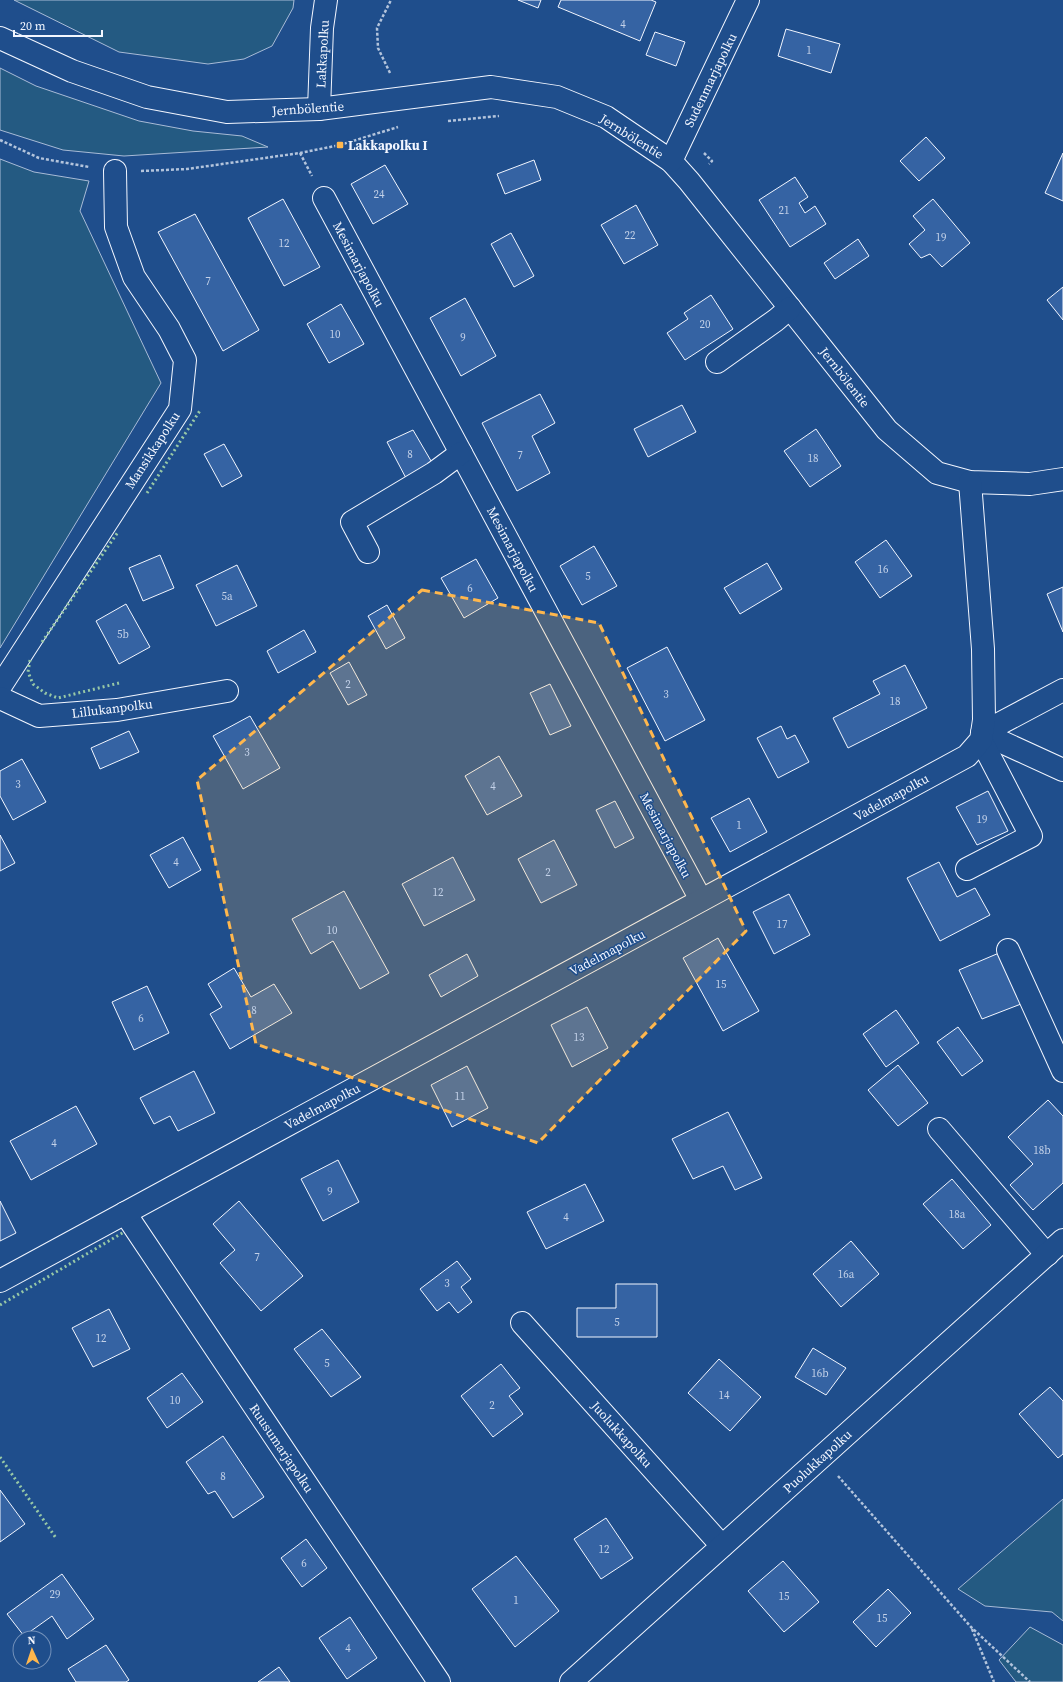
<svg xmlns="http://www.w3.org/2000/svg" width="1063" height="1682" viewBox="0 0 1063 1682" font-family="'Source Serif 4',serif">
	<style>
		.green { fill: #245a82; stroke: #a8bbd7 }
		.building { fill: #3563a3; stroke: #f2f6ff }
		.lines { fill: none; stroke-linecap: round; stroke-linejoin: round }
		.minor-casing { stroke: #f2f6ff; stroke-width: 24 }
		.path { stroke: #b3c4dc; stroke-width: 2.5; stroke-dasharray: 3 2; stroke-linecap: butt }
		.minor { stroke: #1f4e8c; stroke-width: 22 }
		.hedge { stroke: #97c8a6; stroke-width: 3; stroke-dasharray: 2 3; stroke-linecap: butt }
		.marked { fill: #ffb74d; fill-opacity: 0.2; stroke: #ffb74d; stroke-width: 3; stroke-dasharray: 8 5; stroke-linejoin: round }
		.poi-dot { fill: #ffb74d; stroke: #1f4e8c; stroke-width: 1.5 }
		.labels { text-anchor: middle; stroke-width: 3; stroke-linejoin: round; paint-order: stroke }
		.number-label { font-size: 11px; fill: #c3d1e8 }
		.street-label { font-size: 13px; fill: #f2f6ff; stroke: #1f4e8c }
		.poi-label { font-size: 13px; font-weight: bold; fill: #f2f6ff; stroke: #1f4e8c; text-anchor: start }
	</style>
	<rect width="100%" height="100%" fill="#1f4e8c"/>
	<g class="green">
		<path d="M14 0H294L293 8 272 46 244 59 208 64 119 52Z"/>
		<path d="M0 68 36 86 139 121 193 131 242 136 268 147 124 156 63 150 0 130Z"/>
		<path d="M0 159 34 172 89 181 80 211 161 383 0 648Z"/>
		<path d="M1063 1499V1621L1052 1612 985 1606 958 1589Z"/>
		<path d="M1030 1627 1063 1645V1682H1016L999 1660Z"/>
	</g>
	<g class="building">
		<path d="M518 0H541L538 8Z"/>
		<path d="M561 0H651L656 2 640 41 558 7Z"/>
		<path d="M786 29 840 44 831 73 778 56Z"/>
		<path d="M655 32 685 42 676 66 646 55Z"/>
		<path d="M926 137 945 158 919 181 900 161Z"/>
		<path d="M1063 153V201L1045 193Z"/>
		<path d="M534 160 541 180 505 194 497 174Z"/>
		<path d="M385 165 408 204 373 224 351 184Z"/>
		<path d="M795 177 808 197 799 203 805 213 815 206 826 224 790 247 759 200Z"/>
		<path d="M283 199 320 267 284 286 248 218Z"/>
		<path d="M933 199 970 243 942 267 930 254 921 258 909 244 925 230 913 216Z"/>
		<path d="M636 205 658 245 624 264 601 225Z"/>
		<path d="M195 214 259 330 223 351 158 232Z"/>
		<path d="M511 233 534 276 514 287 491 244Z"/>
		<path d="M858 239 869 256 835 279 824 263Z"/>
		<path d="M1063 287V320L1047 300Z"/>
		<path d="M711 295 733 329 685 360 667 333 688 319 684 313Z"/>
		<path d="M465 298 496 356 461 376 430 318Z"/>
		<path d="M341 304 364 344 329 363 307 324Z"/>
		<path d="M540 394 555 423 532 436 550 473 517 491 482 423Z"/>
		<path d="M682 405 696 432 648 457 634 429Z"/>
		<path d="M816 429 841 466 810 487 784 451Z"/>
		<path d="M413 430 434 466 407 480 387 442Z"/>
		<path d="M224 444 242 476 222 487 204 454Z"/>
		<path d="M886 540 912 576 880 598 855 562Z"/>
		<path d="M594 546 617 586 582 605 560 566Z"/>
		<path d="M160 555 174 588 143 601 129 568Z"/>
		<path d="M476 559 498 598 464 618 441 578Z"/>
		<path d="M767 563 782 589 740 614 724 588Z"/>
		<path d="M237 565 257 606 216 626 196 585Z"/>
		<path d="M1063 587V632L1047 594Z"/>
		<path d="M126 604 150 647 119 664 96 621Z"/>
		<path d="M387 605 405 638 386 649 368 616Z"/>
		<path d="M304 630 316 652 278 673 267 651Z"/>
		<path d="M667 647 705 720 665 741 627 668Z"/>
		<path d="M349 662 367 695 348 705 330 673Z"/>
		<path d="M905 665 927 708 848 748 833 718 880 694 873 681Z"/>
		<path d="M550 684 571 726 550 735 530 693Z"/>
		<path d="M250 716 280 768 243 789 213 736Z"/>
		<path d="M781 726 787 739 795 735 809 762 778 778 757 738Z"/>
		<path d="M129 731 139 752 100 769 91 748Z"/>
		<path d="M499 756 522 796 487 815 465 776Z"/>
		<path d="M22 759 46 802 13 820 0 796V771Z"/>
		<path d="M988 791 1008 831 977 845 956 807Z"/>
		<path d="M749 798 767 832 730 852 711 818Z"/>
		<path d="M615 801 634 838 615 848 596 810Z"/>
		<path d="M0 835 15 863 0 871Z"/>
		<path d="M183 837 201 870 169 888 150 855Z"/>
		<path d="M554 840 577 885 541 903 518 859Z"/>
		<path d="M453 857 475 900 424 926 402 884Z"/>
		<path d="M939 862 957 897 975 888 990 915 940 941 907 878Z"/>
		<path d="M344 891 389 973 360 989 333 941 311 954 292 919Z"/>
		<path d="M789 894 810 935 774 954 753 912Z"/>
		<path d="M718 938 759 1011 723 1031 683 958Z"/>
		<path d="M999 953 1021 1004 982 1019 959 970Z"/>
		<path d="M467 954 478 976 441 997 429 975Z"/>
		<path d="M234 968 251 997 274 984 292 1013 230 1049 210 1014 222 1007 208 984Z"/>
		<path d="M147 986 169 1033 134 1050 112 1002Z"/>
		<path d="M587 1007 608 1048 572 1067 551 1025Z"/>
		<path d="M896 1010 919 1043 886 1067 863 1034Z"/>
		<path d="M958 1027 983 1061 962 1076 937 1042Z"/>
		<path d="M898 1065 928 1103 898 1126 868 1090Z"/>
		<path d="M467 1066 488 1108 452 1127 431 1085Z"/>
		<path d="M194 1071 215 1113 178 1131 170 1116 154 1124 140 1098Z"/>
		<path d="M1048 1100 1063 1116V1183L1033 1210 1010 1185 1033 1164 1008 1137Z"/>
		<path d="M76 1106 97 1144 31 1180 10 1141Z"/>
		<path d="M728 1112 762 1178 735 1190 723 1166 693 1179 672 1139Z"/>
		<path d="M338 1160 359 1202 323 1221 301 1179Z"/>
		<path d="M952 1179 991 1225 963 1249 923 1204Z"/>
		<path d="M585 1184 604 1221 546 1249 527 1212Z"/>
		<path d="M0 1201 16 1233 0 1241Z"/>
		<path d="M239 1201 303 1276 261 1311 220 1263 235 1250 213 1224Z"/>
		<path d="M851 1241 879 1274 841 1307 813 1274Z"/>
		<path d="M457 1261 471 1279 461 1287 472 1302 458 1313 449 1302 437 1311 420 1289Z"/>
		<path d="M616 1284H657V1337H577V1308H616Z"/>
		<path d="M109 1309 130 1349 93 1367 72 1328Z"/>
		<path d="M322 1329 361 1377 331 1397 294 1349Z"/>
		<path d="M813 1348 846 1368 826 1395 795 1377Z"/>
		<path d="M719 1359 761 1397 730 1431 688 1393Z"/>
		<path d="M501 1364 520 1388 509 1396 523 1414 493 1437 461 1396Z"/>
		<path d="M182 1373 203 1402 167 1428 147 1398Z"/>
		<path d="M1050 1387 1063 1401V1454L1058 1458 1019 1414Z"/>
		<path d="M223 1436 264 1497 233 1518 215 1491 208 1494 186 1462Z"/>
		<path d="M0 1490 25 1524 0 1542Z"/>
		<path d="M606 1518 633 1558 601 1579 574 1539Z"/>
		<path d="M306 1539 327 1568 302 1587 281 1558Z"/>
		<path d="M516 1556 559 1611 515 1647 472 1589Z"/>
		<path d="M783 1561 819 1602 784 1632 748 1591Z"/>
		<path d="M62 1574 94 1619 67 1639 52 1616 24 1636 7 1614Z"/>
		<path d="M888 1589 911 1613 876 1647 853 1622Z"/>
		<path d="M350 1617 377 1658 347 1679 319 1638Z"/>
		<path d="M106 1645 129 1680 126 1682H76L68 1669Z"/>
		<path d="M279 1667 290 1682H258Z"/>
	</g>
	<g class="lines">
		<defs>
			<g id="minor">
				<path d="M0 38 72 71 147 97 227 112 319 109 491 87 557 97 606 117 671 161 689 181 887 430 937 473 970 482 1030 484 1063 479"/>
				<path d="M319 109 322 28 326 0"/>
				<path d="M671 161 748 0"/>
				<path d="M324 198 701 900"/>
				<path d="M717 362 776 320 790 308"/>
				<path d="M368 552 352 522 434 473 461 453"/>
				<path d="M0 687 180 409 185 360 169 329 134 277 116 227 115 171"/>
				<path d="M1063 690 982 733 1063 770"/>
				<path d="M0 698 39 716 117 710 227 691"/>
				<path d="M967 869 1031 836 981 740"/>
				<path d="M1008 950 1063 1071"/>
				<path d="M939 1129 1047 1255"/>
				<path d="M125 1213 439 1682"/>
				<path d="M0 1281 967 756 981 740 984 720 983 649 970 482"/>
				<path d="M522 1323 722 1546"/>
				<path d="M571 1682 1063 1240"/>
			</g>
		</defs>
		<use href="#minor" class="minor-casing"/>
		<g class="path">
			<path d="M390 73 378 48 377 28 391 0"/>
			<path d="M448 121 499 116"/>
			<path d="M0 140 39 158 89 167"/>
			<path d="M300 153 312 176"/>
			<path d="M704 153 712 161 709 164"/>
			<path d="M141 171 187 169 300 153 340 145 398 127"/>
			<path d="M838 1476 971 1627 1030 1682"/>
			<path d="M972 1629 994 1682"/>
		</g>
		<use href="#minor" class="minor"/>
		<g class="hedge">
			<path d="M147 493 201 409"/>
			<path d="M42 642 118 532"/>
			<path d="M30 660 28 672 33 684 45 693 58 698 119 683"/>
			<path d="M0 1305 124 1232"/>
			<path d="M0 1457 56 1538"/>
		</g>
	</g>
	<path class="marked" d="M422 590 599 623 746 931 538 1143 256 1044 197 780Z"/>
	<rect class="poi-dot" x="336" y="141" width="8" height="8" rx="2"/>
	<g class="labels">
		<g class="number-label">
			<text x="623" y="28">4</text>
			<text x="809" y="54">1</text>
			<text x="379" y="198">24</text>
			<text x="784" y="214">21</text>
			<text x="630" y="239">22</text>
			<text x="941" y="241">19</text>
			<text x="284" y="247">12</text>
			<text x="208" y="285">7</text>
			<text x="705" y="328">20</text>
			<text x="335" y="338">10</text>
			<text x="463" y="341">9</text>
			<text x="410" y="458">8</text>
			<text x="520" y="459">7</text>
			<text x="813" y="462">18</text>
			<text x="883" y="573">16</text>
			<text x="588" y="580">5</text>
			<text x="470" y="592">6</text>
			<text x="227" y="600">5a</text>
			<text x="123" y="638">5b</text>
			<text x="348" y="688">2</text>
			<text x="666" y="698">3</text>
			<text x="895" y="705">18</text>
			<text x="247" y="756">3</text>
			<text x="18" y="788">3</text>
			<text x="493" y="790">4</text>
			<text x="982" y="823">19</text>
			<text x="739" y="829">1</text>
			<text x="176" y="866">4</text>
			<text x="548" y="876">2</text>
			<text x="438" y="896">12</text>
			<text x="782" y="928">17</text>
			<text x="332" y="934">10</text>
			<text x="721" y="988">15</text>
			<text x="254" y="1014">8</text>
			<text x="141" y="1022">6</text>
			<text x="579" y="1041">13</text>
			<text x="460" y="1100">11</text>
			<text x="54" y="1147">4</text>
			<text x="1042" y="1154">18b</text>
			<text x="330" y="1195">9</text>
			<text x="957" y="1218">18a</text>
			<text x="566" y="1221">4</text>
			<text x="257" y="1261">7</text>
			<text x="846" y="1278">16a</text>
			<text x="447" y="1287">3</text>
			<text x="617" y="1326">5</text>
			<text x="101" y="1342">12</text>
			<text x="327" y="1367">5</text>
			<text x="820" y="1377">16b</text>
			<text x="724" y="1399">14</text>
			<text x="175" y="1404">10</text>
			<text x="492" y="1409">2</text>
			<text x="223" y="1480">8</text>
			<text x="604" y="1553">12</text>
			<text x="304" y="1567">6</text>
			<text x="55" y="1598">29</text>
			<text x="784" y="1600">15</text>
			<text x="516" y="1604">1</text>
			<text x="882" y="1622">15</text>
			<text x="348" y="1652">4</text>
		</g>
		<g class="street-label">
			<text transform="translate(322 54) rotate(-87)" y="5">Lakkapolku</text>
			<text transform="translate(710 80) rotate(-64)" y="5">Sudenmarjapolku</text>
			<text transform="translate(308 108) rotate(-4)" y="5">Jernbölentie</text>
			<text transform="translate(632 136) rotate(32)" y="5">Jernbölentie</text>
			<text transform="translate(359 264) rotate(62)" y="5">Mesimarjapolku</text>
			<text transform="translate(845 377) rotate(52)" y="5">Jernbölentie</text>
			<text transform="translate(152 450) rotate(-57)" y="5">Mansikkapolku</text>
			<text transform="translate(513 549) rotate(62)" y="5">Mesimarjapolku</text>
			<text transform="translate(112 708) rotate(-7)" y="5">Lillukanpolku</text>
			<text transform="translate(891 797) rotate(-29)" y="5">Vadelmapolku</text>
			<text transform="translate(666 835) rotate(62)" y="5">Mesimarjapolku</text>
			<text transform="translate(607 952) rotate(-28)" y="5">Vadelmapolku</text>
			<text transform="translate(322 1106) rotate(-28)" y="5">Vadelmapolku</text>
			<text transform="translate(622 1434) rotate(48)" y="5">Juolukkapolku</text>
			<text transform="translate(282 1448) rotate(56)" y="5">Ruusumarjapolku</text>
			<text transform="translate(817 1461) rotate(-42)" y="5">Puolukkapolku</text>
		</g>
		<g class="poi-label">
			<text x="348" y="150">Lakkapolku I</text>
		</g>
	</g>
	<g transform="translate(32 1650) rotate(357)"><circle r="19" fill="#1f4e8c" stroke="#7391ba"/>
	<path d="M0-3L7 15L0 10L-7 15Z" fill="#ffb74d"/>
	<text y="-6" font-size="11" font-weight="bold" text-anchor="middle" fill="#f2f6ff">N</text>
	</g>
	<path d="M14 30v6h88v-6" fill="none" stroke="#f2f6ff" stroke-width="2"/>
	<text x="20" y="30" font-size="12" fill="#f2f6ff" stroke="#1f4e8c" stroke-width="3" paint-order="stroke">20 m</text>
</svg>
